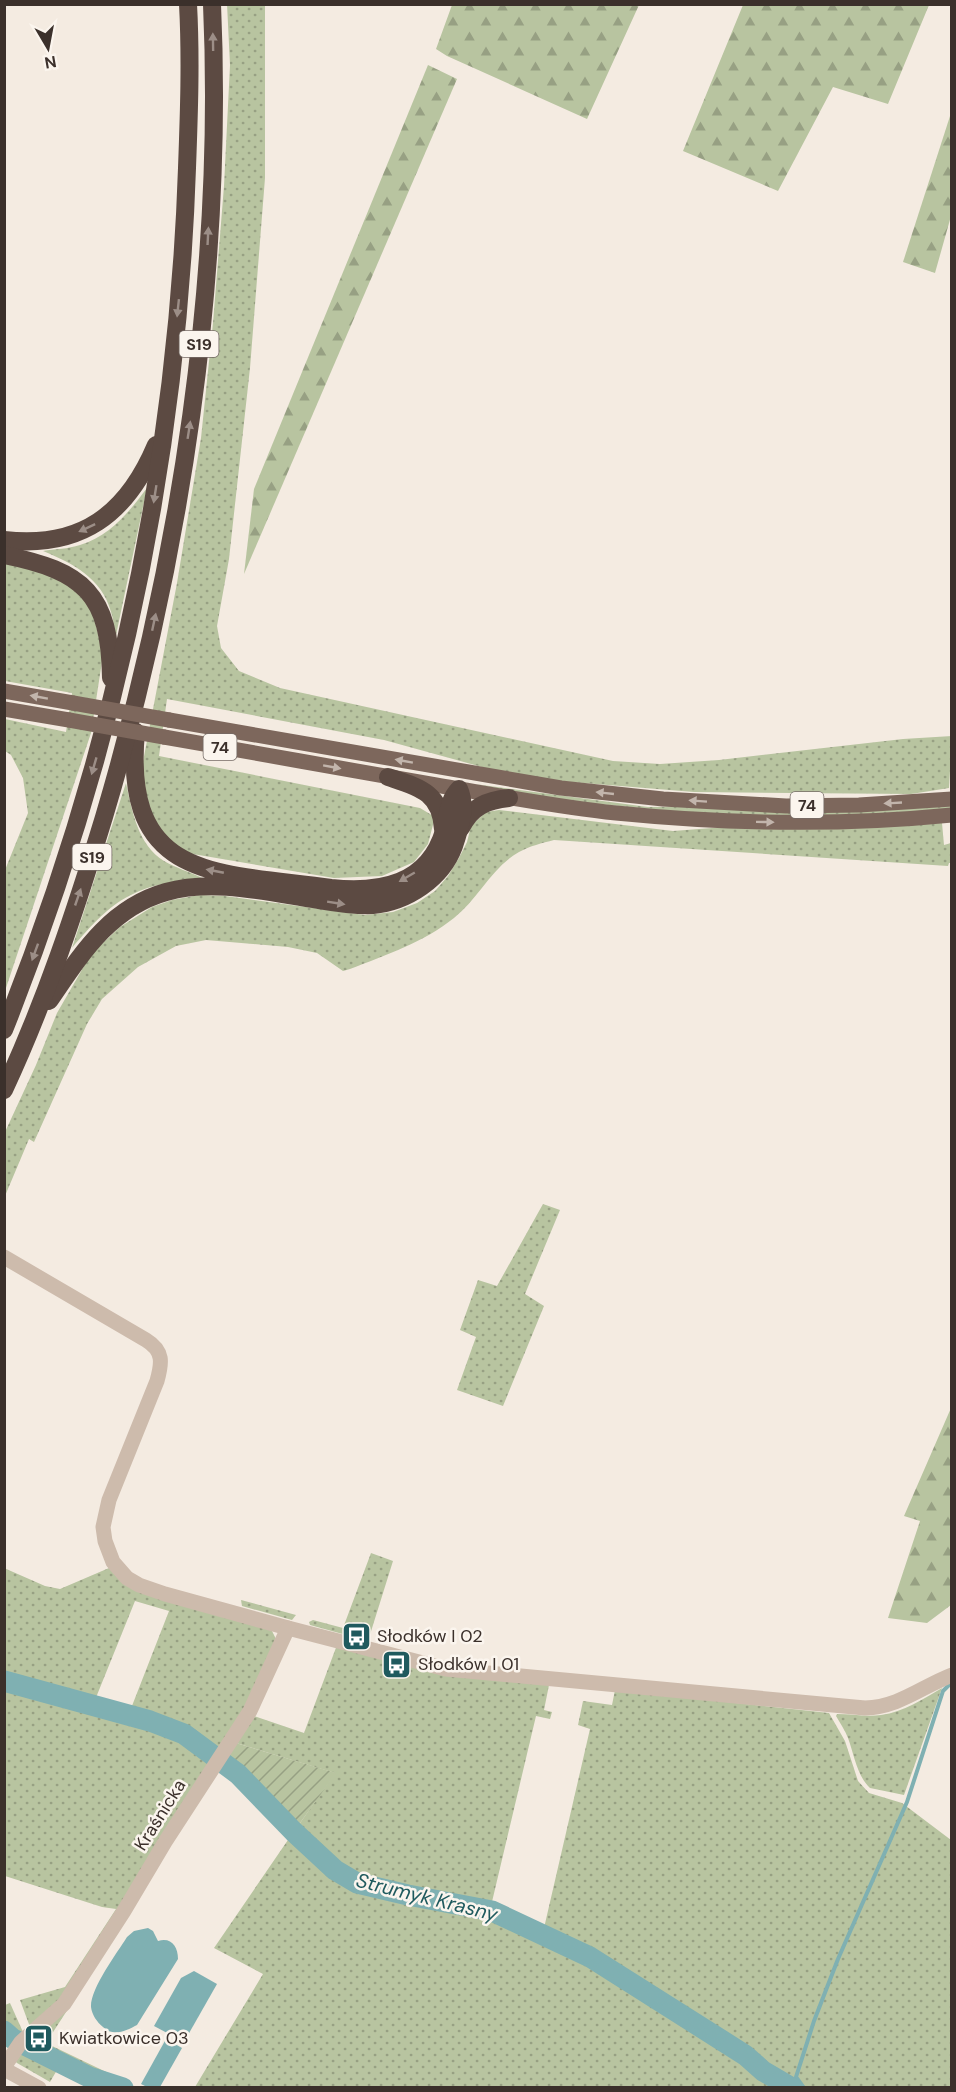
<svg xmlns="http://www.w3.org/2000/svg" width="956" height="2092" viewBox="0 0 956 2092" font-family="'DM Sans',sans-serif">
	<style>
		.grass { fill: url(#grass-dots) }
		.forest { fill: url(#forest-firs) }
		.garden { fill: url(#garden-furrows) }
		.water { fill: #7fb0b2 }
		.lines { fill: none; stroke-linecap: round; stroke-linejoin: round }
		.stream { stroke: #7fb0b2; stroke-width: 4 }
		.river { stroke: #7fb0b2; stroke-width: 21 }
		.minor { stroke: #cdbbac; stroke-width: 15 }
		.major { stroke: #7d675c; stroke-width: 15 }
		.highway { stroke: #5c4a42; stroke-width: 18 }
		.major-bridge { stroke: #7d675c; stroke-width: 15 }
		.oneway { fill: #9c8e87 }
		.oneway2 { fill: #c2b5ac }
		.labels { text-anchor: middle; stroke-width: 5; stroke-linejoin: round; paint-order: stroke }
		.shield { fill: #fbf5ee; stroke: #756b66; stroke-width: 1.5 }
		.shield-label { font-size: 16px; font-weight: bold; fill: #3b302b }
		.poi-label { font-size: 18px; fill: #3b302b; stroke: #fbf5ee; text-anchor: start }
		.street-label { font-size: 18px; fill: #3b302b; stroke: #fbf5ee }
		.water-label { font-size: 20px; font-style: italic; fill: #1f5a5e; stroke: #fbf5ee }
	</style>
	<defs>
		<pattern id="grass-dots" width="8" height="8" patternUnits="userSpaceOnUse" patternTransform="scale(1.5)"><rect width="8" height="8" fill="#b8c4a0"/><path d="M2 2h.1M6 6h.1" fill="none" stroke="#97a083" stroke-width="1.8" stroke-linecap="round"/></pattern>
		<pattern id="forest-firs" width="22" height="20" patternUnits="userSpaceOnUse" patternTransform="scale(1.5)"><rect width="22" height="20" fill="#b8c4a0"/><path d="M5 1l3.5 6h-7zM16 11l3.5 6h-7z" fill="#97a083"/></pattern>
		<pattern id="garden-furrows" width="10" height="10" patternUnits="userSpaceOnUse" patternTransform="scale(1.5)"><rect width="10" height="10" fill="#b8c4a0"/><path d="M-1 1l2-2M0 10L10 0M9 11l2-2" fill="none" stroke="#97a083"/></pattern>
	</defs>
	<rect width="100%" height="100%" fill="#f4ebe1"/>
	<g class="grass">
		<path d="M227 4 265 5V178L250 368 229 559 217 626 221 648 239 671 280 688 613 761 660 764 719 760 903 739 952 736 949 788 911 794 694 792 522 778 384 740 167 699 159 756 420 808 435 817 428 844 414 862 382 876 334 878 187 853 165 837 147 807 142 767 177 583 201 438 213 323 224 186 230 65Z"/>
		<path d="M147 488 115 640C114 631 114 620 111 612 102 578 72 563 43 551 55 549 68 549 80 545 110 536 129 512 147 488Z"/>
		<path d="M5 561 60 577 83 598 94 616 103 655 91 733 5 991V870L28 813 23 778 11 755 5 751V719L66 732 72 693 5 681Z"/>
		<path d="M126 783C132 811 138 845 164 861 176 868 190 872 202 878 135 885 115 897 72 948Z"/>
		<path d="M475 784 648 807 951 804V810L832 816 703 814 556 800Z"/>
		<path d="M499 810 673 831 712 828 942 823 944 845 951 843V863H949L948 866 554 840C542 843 530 846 519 852 492 867 478 899 454 918 424 942 386 955 350 969L343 971 317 953 288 947 206 940 176 946 138 967 102 999 87 1024 34 1142 29 1139 5 1196V1132L36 1065 57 1013 91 954 120 927 152 907 172 900 199 895 225 896 365 915 393 912 417 903 435 891 448 876 459 858 467 842 471 826 486 812Z"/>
		<path d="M543 1204 560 1210 525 1294 544 1306 503 1406 457 1390 476 1337 460 1330 478 1280 497 1286Z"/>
		<path d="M371 1553 393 1561 368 1641 310 1625 309 1622 313 1620 343 1628Z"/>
		<path d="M4 1568 45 1586 60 1589 109 1568 272 1631 277 1641 250 1698 216 1753 185 1732 130 1711 169 1611 135 1601 95 1700 5 1677Z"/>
		<path d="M241 1600 296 1615 292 1620 242 1606Z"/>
		<path d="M337 1645 549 1685 544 1710 552 1712 550 1719 536 1716 491 1906 358 1878 337 1864 298 1826 335 1773 236 1743 254 1716 304 1733Z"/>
		<path d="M4 1683 150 1723 183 1736 214 1758 65 1995 30 2027 20 2000 65 1987 116 1909 102 1907 5 1876Z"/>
		<path d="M942 1688 904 1795 870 1788C857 1776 854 1754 848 1738 845 1730 840 1723 836 1716L837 1714C851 1714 867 1717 881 1715 904 1712 923 1699 942 1688Z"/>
		<path d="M615 1690 829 1713 845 1741 858 1781 869 1793 902 1803 951 1840V2087H799L764 2067 752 2056 591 1952 544 1928 590 1729 578 1725 583 1701 612 1705Z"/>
		<path d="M290 1837 348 1885 366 1890 487 1915 578 1957 782 2087H195L263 1974 214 1948Z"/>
		<path d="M10 2003 23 2032 16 2038 5 2026V2005Z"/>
		<path d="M68 2009 46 2043 129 2083 126 2087 89 2075 26 2043Z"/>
		<path d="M24 2046 88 2078 120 2087 89 2086 57 2070 50 2082 17 2063 15 2061Z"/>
	</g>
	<g class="forest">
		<path d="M452 5V4L639 5 587 119 447 56 436 49Z"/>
		<path d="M743 5H929L888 104 833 87 778 191 683 151Z"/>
		<path d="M428 65 457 79 244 574 254 489Z"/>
		<path d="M951 113V216L935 273 903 262Z"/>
		<path d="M951 1408V1605L927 1623 888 1618 920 1521 904 1516Z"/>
	</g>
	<path class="garden" d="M236 1743 336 1773 295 1830 226 1762Z"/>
	<g class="water">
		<path d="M148 1928 153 1931 158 1941C171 1937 178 1946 178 1959L137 2025C126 2031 113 2037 103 2027 97 2022 92 2015 91 2007 90 1989 117 1953 127 1937L134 1931Z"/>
		<path d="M194 1971 217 1984 184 2042 154 2026 181 1978Z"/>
		<path d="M166 2039 182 2048 160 2087H147L141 2084Z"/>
	</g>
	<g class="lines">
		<path class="stream" d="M804 2088 796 2077 814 2021 838 1959 907 1802 943 1691 949 1685"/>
		<g class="river">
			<path d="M4 1681 150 1721 184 1734 238 1774 294 1832 335 1870 357 1883 408 1895 492 1911 590 1957 745 2055 763 2071 792 2088"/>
			<path d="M4 2031 13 2039 89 2077 123 2088"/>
		</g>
		<g class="minor">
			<path d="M4 1257 146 1340C164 1351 162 1363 157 1381L109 1500 103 1527 105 1541 113 1562 127 1578 139 1585 165 1594 288 1628 446 1669 865 1708C899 1707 921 1687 952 1675"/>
			<path d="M4 2067 21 2042 64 2004 124 1911 165 1842 250 1711 288 1628"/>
			<path d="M4 2069 39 2088"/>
		</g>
		<g class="major">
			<path d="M4 691 73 703"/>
			<path d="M4 709 69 720"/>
			<path d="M169 720 561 788 663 799 786 806 859 805 952 799"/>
			<path d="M164 737C255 753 345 769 436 785 496 795 556 807 616 813 727 824 841 826 952 815"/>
		</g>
		<g class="highway">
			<path d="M4 540C81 549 127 514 156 445"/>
			<path d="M4 555C84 571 110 594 111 678"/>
			<path d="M388 777C418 787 441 792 443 829"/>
			<path d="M461 828C471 807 487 800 509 798"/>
			<path d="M49 1001C80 956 109 908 166 892 215 878 270 893 319 900 337 903 355 906 373 905 407 902 442 879 454 846 460 828 467 807 459 789 448 800 448 816 444 831 428 885 379 893 331 888 218 872 122 882 136 732"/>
			<path d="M4 1030C114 754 177 466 187 168 189 114 191 59 188 4"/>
			<path d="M4 1090C45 1002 76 909 104 817 181 558 224 274 212 4"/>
		</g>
		<g class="major-bridge">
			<path d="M73 703 169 720"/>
			<path d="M69 720 164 737"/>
		</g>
	</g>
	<defs><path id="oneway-solid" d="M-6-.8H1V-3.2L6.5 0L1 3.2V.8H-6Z" transform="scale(1.5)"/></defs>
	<g class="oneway">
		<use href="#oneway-solid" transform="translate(213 42) rotate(-91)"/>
		<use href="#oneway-solid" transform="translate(208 236) rotate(-87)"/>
		<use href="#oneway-solid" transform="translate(178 308) rotate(96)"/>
		<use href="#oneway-solid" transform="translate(189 430) rotate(-81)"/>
		<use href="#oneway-solid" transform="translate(155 494) rotate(99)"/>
		<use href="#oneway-solid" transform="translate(87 528) rotate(155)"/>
		<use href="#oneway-solid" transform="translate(154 622) rotate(-78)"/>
		<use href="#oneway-solid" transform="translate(94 766) rotate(106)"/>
		<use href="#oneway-solid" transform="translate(215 871) rotate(-169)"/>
		<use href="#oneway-solid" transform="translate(407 877) rotate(150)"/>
		<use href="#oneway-solid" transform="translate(78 897) rotate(-71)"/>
		<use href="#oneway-solid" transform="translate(336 903) rotate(9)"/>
		<use href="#oneway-solid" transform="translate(35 952) rotate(110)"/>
	</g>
	<g class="oneway2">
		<use href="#oneway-solid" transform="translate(39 697) rotate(-170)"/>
		<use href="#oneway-solid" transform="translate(404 761) rotate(-170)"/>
		<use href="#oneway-solid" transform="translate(332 767) rotate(10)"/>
		<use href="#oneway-solid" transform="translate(605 793) rotate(-174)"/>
		<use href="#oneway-solid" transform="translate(698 801) rotate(-176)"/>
		<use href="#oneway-solid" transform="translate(893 803) rotate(177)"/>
		<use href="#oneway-solid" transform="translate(765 822) rotate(1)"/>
	</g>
	<defs>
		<symbol id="bus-square" viewBox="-11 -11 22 22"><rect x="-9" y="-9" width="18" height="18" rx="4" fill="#1f5a5e" stroke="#fbf5ee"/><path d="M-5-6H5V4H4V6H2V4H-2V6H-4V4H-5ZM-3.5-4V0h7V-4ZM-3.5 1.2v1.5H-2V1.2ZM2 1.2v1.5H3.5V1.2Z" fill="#fff"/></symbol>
	</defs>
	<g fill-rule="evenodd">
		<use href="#bus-square" x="340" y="1620" width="33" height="33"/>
		<use href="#bus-square" x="380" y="1648" width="33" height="33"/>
		<use href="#bus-square" x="22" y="2022" width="33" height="33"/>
	</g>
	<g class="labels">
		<g class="shield">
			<rect x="179.5" y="331" width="39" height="26" rx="4.5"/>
			<rect x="203.5" y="734" width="33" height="26" rx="4.5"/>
			<rect x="790.5" y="792" width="33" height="26" rx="4.5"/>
			<rect x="72.5" y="844" width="39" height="26" rx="4.5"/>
		</g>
		<g class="shield-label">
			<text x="199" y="350">S19</text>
			<text x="220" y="753">74</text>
			<text x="807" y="811">74</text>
			<text x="92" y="863">S19</text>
		</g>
		<g class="poi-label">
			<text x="377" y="1642">Słodków I 02</text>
			<text x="418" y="1670">Słodków I 01</text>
			<text x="59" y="2044">Kwiatkowice 03</text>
		</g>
		<g class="street-label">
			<text transform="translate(160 1815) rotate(-58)" y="6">Kraśnicka</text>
		</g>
		<g class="water-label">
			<text transform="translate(427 1897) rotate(14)" y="7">Strumyk Krasny</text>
		</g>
	</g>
	<rect width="956" height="2092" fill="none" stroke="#3b302b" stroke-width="12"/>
	<g transform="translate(48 48) rotate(170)" stroke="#fbf5ee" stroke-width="4.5" paint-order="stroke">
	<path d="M0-4.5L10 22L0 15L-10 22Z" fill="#3b302b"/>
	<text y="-9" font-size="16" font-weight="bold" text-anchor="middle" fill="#3b302b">N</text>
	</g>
</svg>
